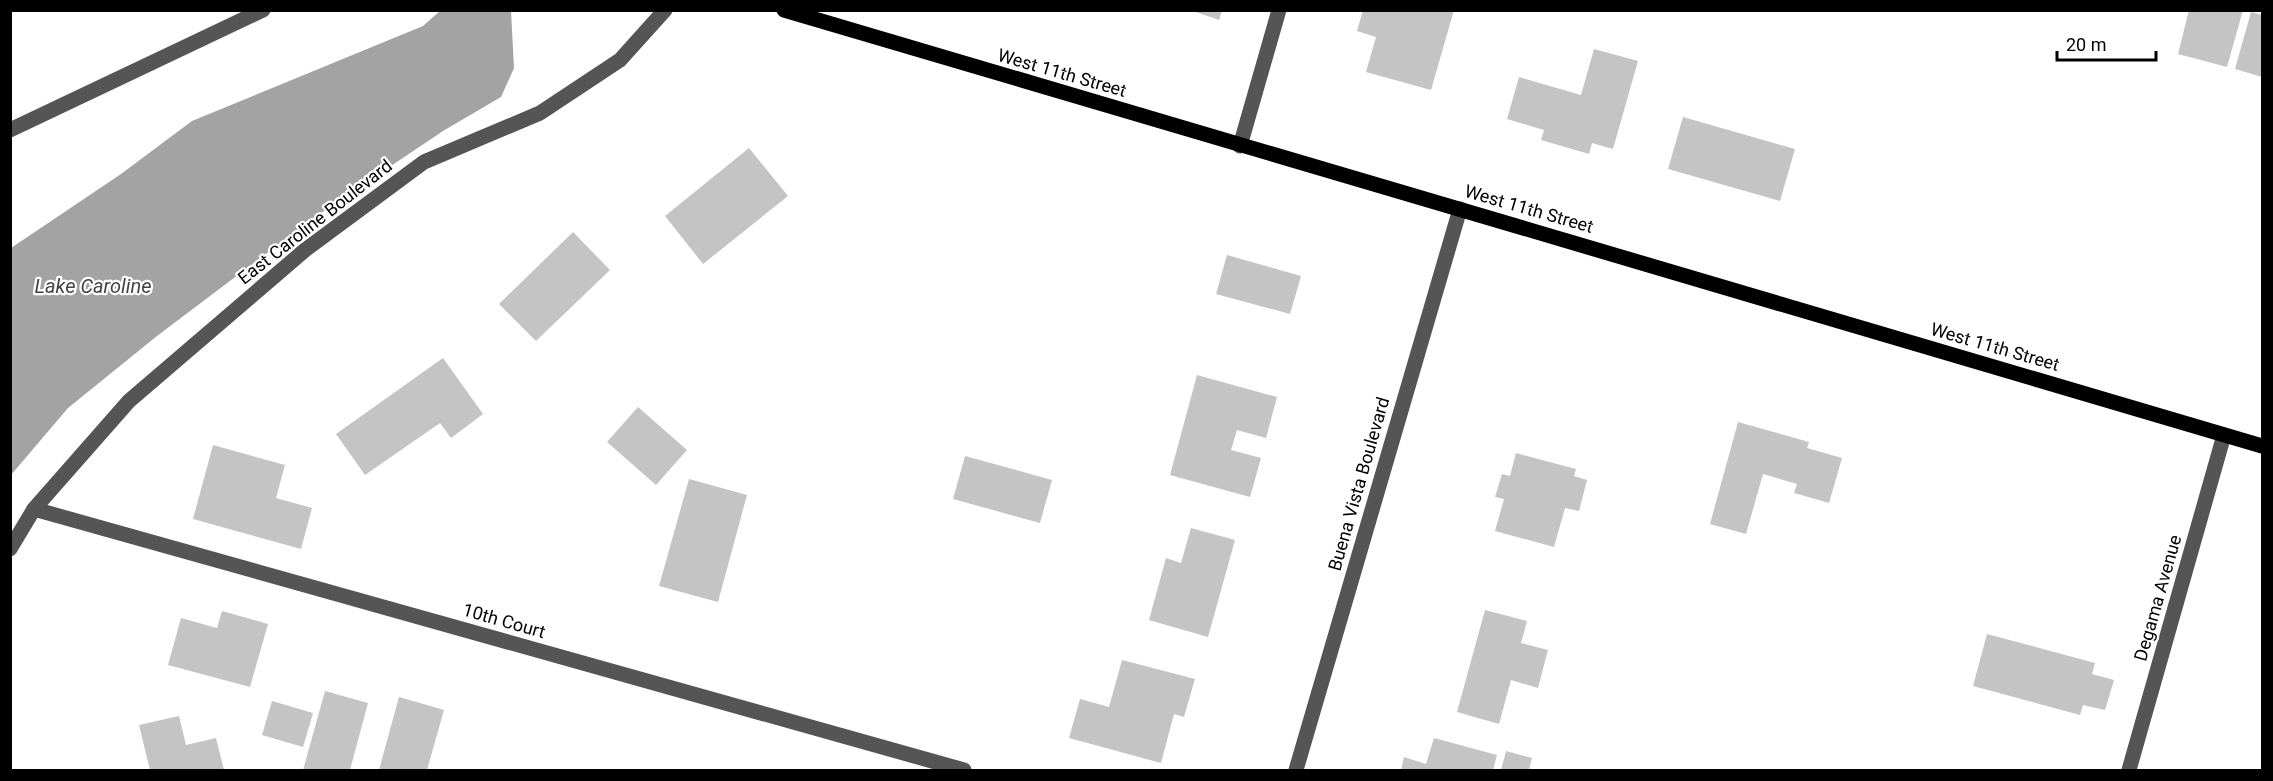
<svg xmlns="http://www.w3.org/2000/svg" width="2273" height="781" viewBox="0 0 2273 781" font-family="Roboto,sans-serif">
	<style>
		.water { fill: #a3a3a3 }
		.building { fill: #c4c4c4 }
		.lines { fill: none; stroke-linecap: round; stroke-linejoin: round }
		.minor { stroke: #555; stroke-width: 15 }
		.major { stroke: #000; stroke-width: 15 }
		.labels { text-anchor: middle; stroke-width: 4.5; stroke-linejoin: round; paint-order: stroke }
		.street-label { font-size: 18px; fill: #000; stroke: #fff }
		.water-label { font-size: 20px; font-style: italic; fill: #444; stroke: #fff }
	</style>
	<rect width="100%" height="100%" fill="#fff"/>
	<path class="water" d="M440 11H511L514 68 501 97 443 131 312 219 157 336 68 408 11 475V248L121 174 192 121 423 26Z"/>
	<g class="building">
		<path d="M1190 10H1222L1219 20Z"/>
		<path d="M1363 10H1454L1431 90 1366 72 1376 37 1357 31Z"/>
		<path d="M2189 10H2243L2227 67 2178 54Z"/>
		<path d="M2251 12 2262 15V77L2235 69Z"/>
		<path d="M1594 49 1638 61 1613 149 1592 143 1589 154 1541 140 1544 130 1507 119 1519 77 1581 95Z"/>
		<path d="M1683 117 1795 149 1780 201 1668 169Z"/>
		<path d="M749 148 788 196 703 264 665 216Z"/>
		<path d="M573 232 610 270 536 341 499 304Z"/>
		<path d="M1227 255 1301 276 1290 314 1216 294Z"/>
		<path d="M443 358 483 414 451 438 440 423 365 475 336 434Z"/>
		<path d="M1197 375 1277 397 1266 438 1237 430 1231 450 1261 458 1250 497 1170 475Z"/>
		<path d="M638 407 687 450 656 485 607 442Z"/>
		<path d="M1738 422 1809 442 1807 448 1842 458 1829 503 1794 493 1797 484 1763 474 1746 534 1710 524Z"/>
		<path d="M213 445 285 465 276 498 312 508 301 549 193 519Z"/>
		<path d="M1516 453 1576 469 1574 476 1587 480 1579 511 1565 508 1554 547 1495 531 1504 499 1495 497 1502 474 1510 476Z"/>
		<path d="M965 456 1052 480 1040 523 953 499Z"/>
		<path d="M689 479 747 495 718 602 659 586Z"/>
		<path d="M1191 528 1235 540 1208 637 1149 620 1166 558 1181 563Z"/>
		<path d="M1485 610 1527 621 1521 643 1548 650 1538 688 1511 680 1499 724 1457 712Z"/>
		<path d="M222 611 268 624 250 687 168 665 181 618 217 628Z"/>
		<path d="M1987 634 2095 663 2092 674 2114 680 2105 710 2083 705 2080 715 1973 686Z"/>
		<path d="M1122 660 1195 679 1184 717 1174 714 1161 763 1069 738 1080 699 1109 707Z"/>
		<path d="M325 691 368 703 350 770H303Z"/>
		<path d="M399 697 444 710 427 770H379Z"/>
		<path d="M272 701 313 713 303 747 262 735Z"/>
		<path d="M179 716 186 745 216 738 224 770H150L139 725Z"/>
		<path d="M1434 738 1497 755 1493 770H1401L1404 757 1426 764Z"/>
		<path d="M1506 751 1532 758 1529 770H1501Z"/>
	</g>
	<g class="lines">
		<g class="minor">
			<path d="M10 130 263 10"/>
			<path d="M1240 146 1279 10"/>
			<path d="M34 509 964 770"/>
			<path d="M10 549 34 509 129 401 305 250 424 162 540 113 620 60 665 10"/>
			<path d="M1296 770 1460 209"/>
			<path d="M2129 770 2224 435"/>
		</g>
		<path class="major" d="M784 10 2262 446"/>
	</g>
	<g class="labels">
		<g class="street-label">
			<text transform="translate(1062 73) rotate(16)" y="6">West 11th Street</text>
			<text transform="translate(1529 209) rotate(16)" y="6">West 11th Street</text>
			<text transform="translate(315 222) rotate(-38)" y="6">East Caroline Boulevard</text>
			<text transform="translate(1995 347) rotate(16)" y="6">West 11th Street</text>
			<text transform="translate(1359 484) rotate(-74)" y="6">Buena Vista Boulevard</text>
			<text transform="translate(2158 598) rotate(-74)" y="6">Degama Avenue</text>
			<text transform="translate(504 621) rotate(16)" y="6">10th Court</text>
		</g>
		<g class="water-label">
			<text x="93" y="293">Lake Caroline</text>
		</g>
	</g>
	<rect width="2273" height="781" fill="none" stroke="#000000" stroke-width="24"/>
	<path d="M2057 51v9h99v-9" fill="none" stroke="#000000" stroke-width="3"/>
	<text x="2066" y="51" font-size="18" fill="#000000" stroke="#ffffff" stroke-width="4.5" paint-order="stroke">20 m</text>
</svg>
